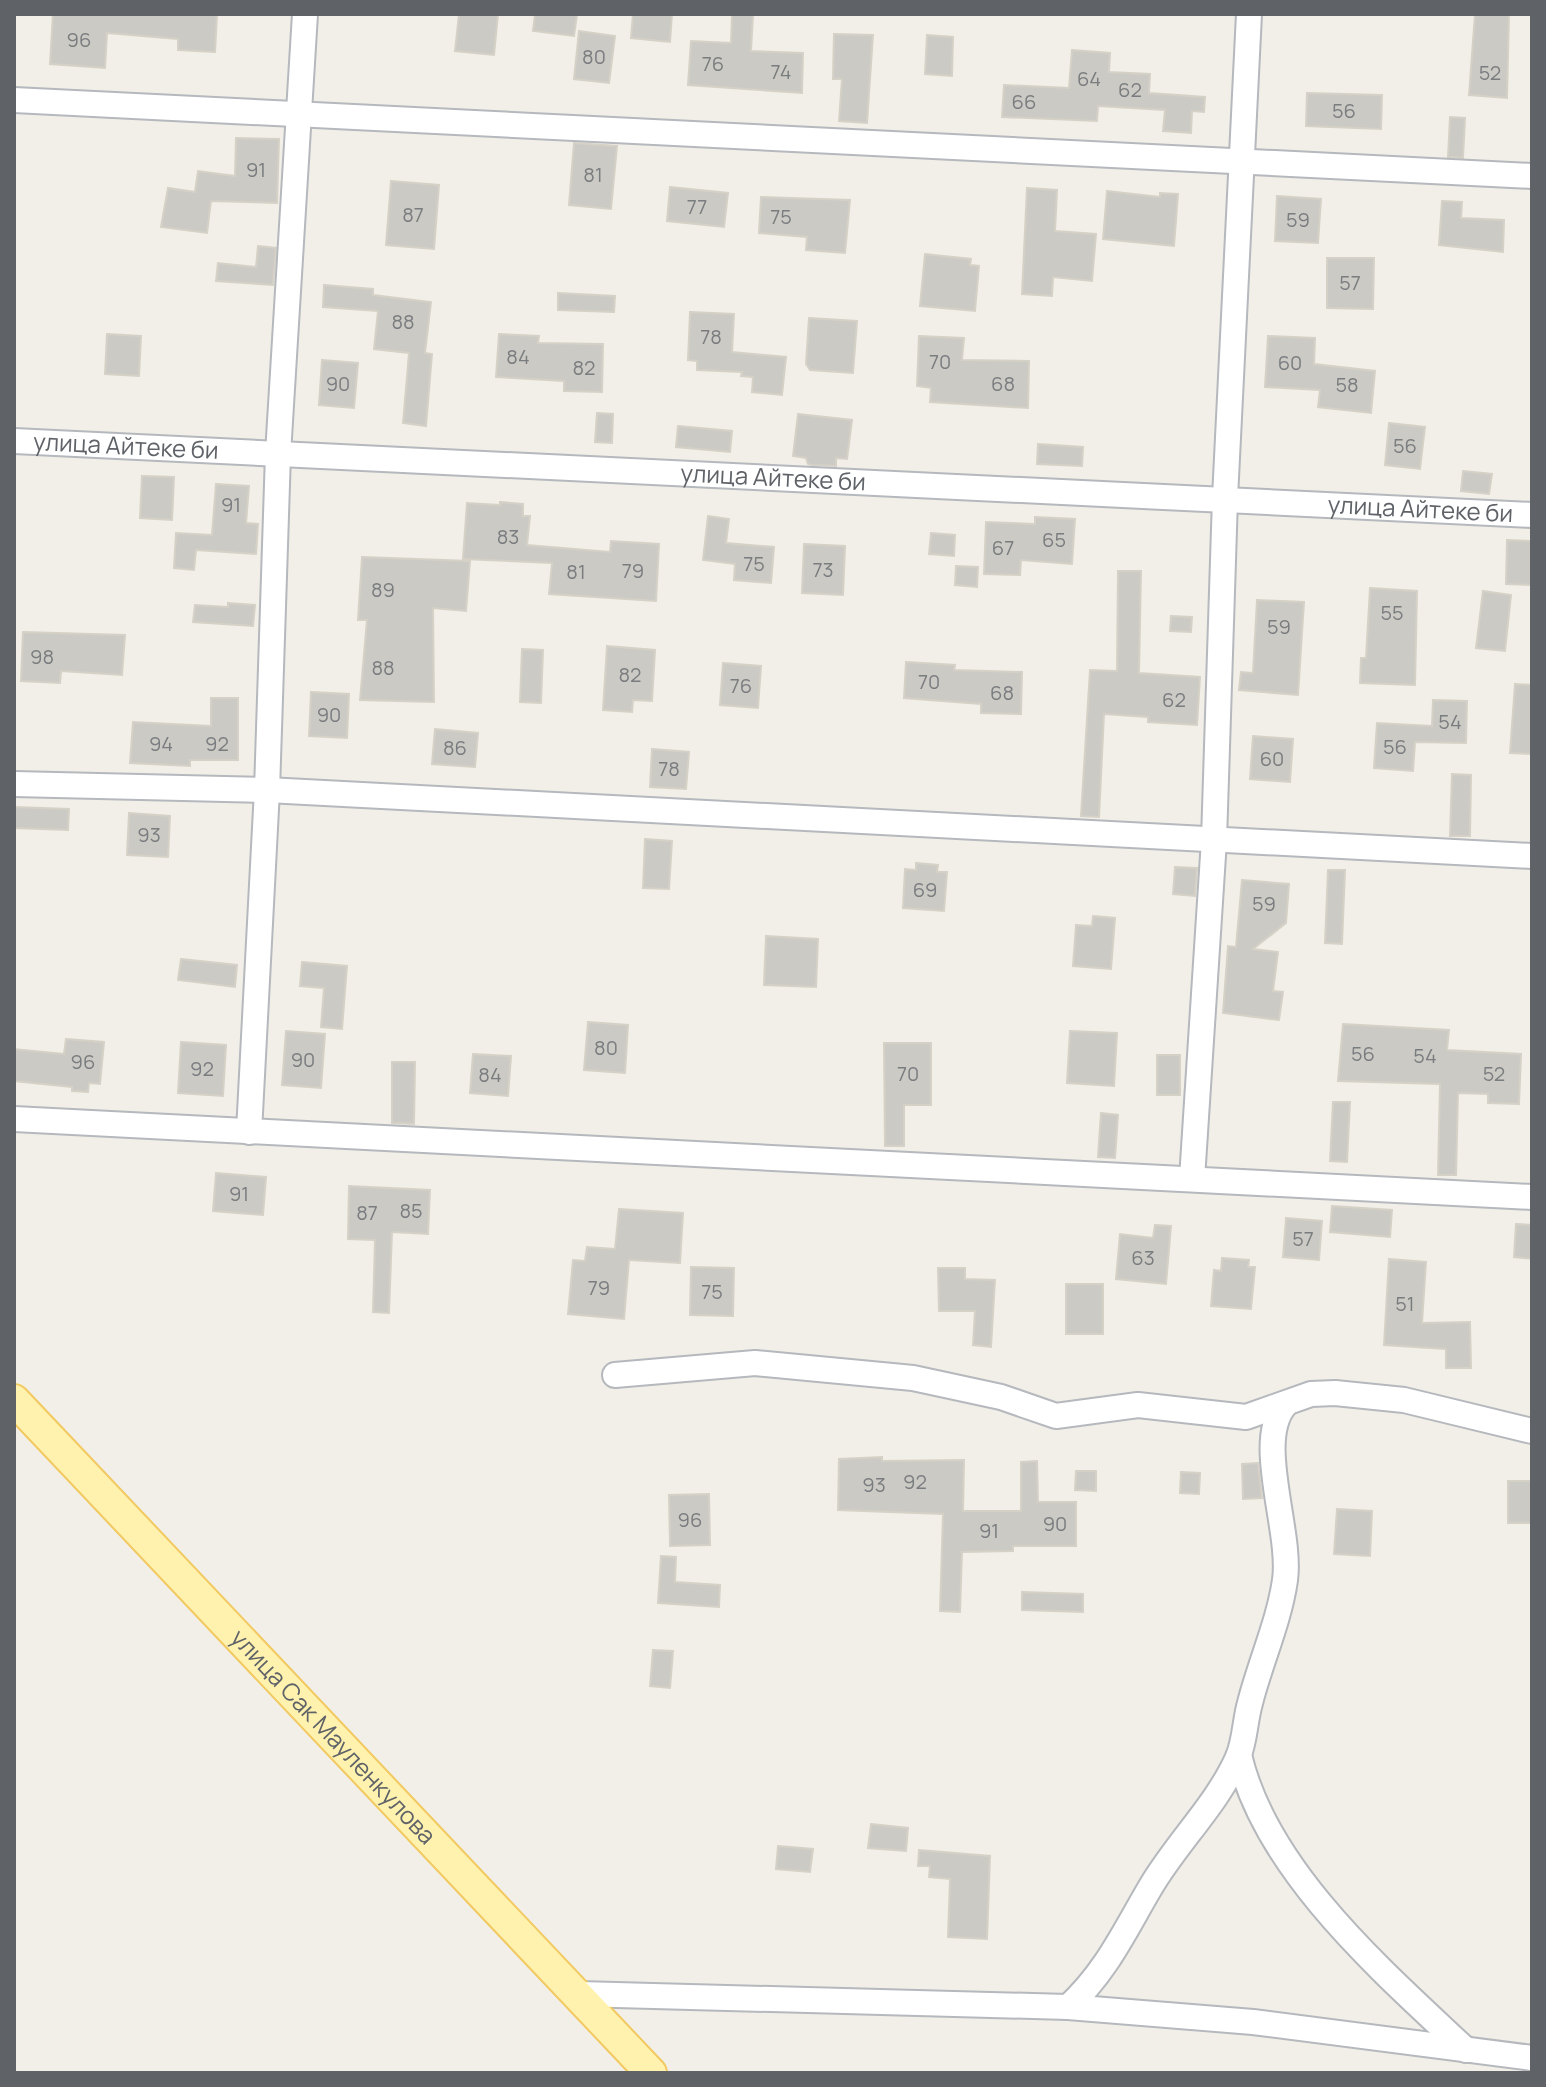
<svg xmlns="http://www.w3.org/2000/svg" width="1546" height="2087" viewBox="0 0 1546 2087" font-family="Manrope,sans-serif">
	<style>
		.building { fill: #cccac5; stroke: #d6d1c6; stroke-width: 2 }
		.lines { fill: none; stroke-linecap: round; stroke-linejoin: round }
		.minor-casing { stroke: #b5b8bc; stroke-width: 28 }
		.major-casing { stroke: #f2c960; stroke-width: 34 }
		.minor { stroke: #fff; stroke-width: 24 }
		.major { stroke: #fff2af; stroke-width: 30 }
		.labels { text-anchor: middle; stroke-width: 7; stroke-linejoin: round; paint-order: stroke }
		.number-label { font-size: 20px; fill: #7a7d7f }
		.street-label { font-size: 24px; fill: #5f6368; stroke: #fff }
	</style>
	<rect width="100%" height="100%" fill="#f1efe8"/>
	<g class="building">
		<path d="M53 14H217L215 52 178 50V39L107 33 105 68 50 64Z"/>
		<path d="M459 14H498L494 55 455 51Z"/>
		<path d="M535 14H577L574 36 533 31Z"/>
		<path d="M633 14H672L670 42 631 38Z"/>
		<path d="M732 14H753L751 51 803 53 802 93 688 85 691 41 731 43Z"/>
		<path d="M1475 14H1509L1507 98 1469 95Z"/>
		<path d="M579 31 615 36 609 83 574 79Z"/>
		<path d="M834 34 873 35 867 123 839 121 842 79H833Z"/>
		<path d="M927 35 953 37 952 76 925 74Z"/>
		<path d="M1072 50 1110 53 1109 72 1150 74 1149 93 1205 97 1204 112 1192 111 1191 133 1163 131 1165 110 1098 106 1097 121 1002 117 1004 85 1069 88Z"/>
		<path d="M1307 93 1382 95 1381 129 1306 126Z"/>
		<path d="M1450 117 1465 118 1463 158 1448 157Z"/>
		<path d="M236 138 279 139 277 203 211 201 207 233 161 227 168 188 195 192 198 171 235 176Z"/>
		<path d="M574 143 617 146 611 209 569 205Z"/>
		<path d="M391 181 439 185 434 249 386 245Z"/>
		<path d="M670 187 728 193 724 227 667 221Z"/>
		<path d="M1027 188 1057 190 1055 231 1096 234 1092 281 1053 277 1052 296 1022 294Z"/>
		<path d="M1107 191 1160 197V193L1178 194 1174 246 1103 239Z"/>
		<path d="M1277 196 1321 199 1318 243 1275 241Z"/>
		<path d="M761 197 850 200 845 253 806 250 807 237 759 233Z"/>
		<path d="M1442 201 1462 202 1461 218 1504 220 1503 252 1439 245Z"/>
		<path d="M258 246 276 248 273 285 216 281 218 263 256 267Z"/>
		<path d="M925 254 971 259 970 265 979 266 975 311 920 306Z"/>
		<path d="M1327 258H1374L1373 309 1327 308Z"/>
		<path d="M324 285 373 289V295L431 302 425 353 432 354 426 426 403 423 409 353 374 349 378 311 323 307Z"/>
		<path d="M558 293 615 296 614 312 558 310Z"/>
		<path d="M690 312 734 314 732 352 786 357 782 395 752 392 753 377 741 376 742 372 697 370V361L688 360Z"/>
		<path d="M809 318 857 321 853 373 810 370 806 364Z"/>
		<path d="M107 334 141 336 139 376 105 374Z"/>
		<path d="M499 334 539 336 538 343 603 344 602 392 564 391V381L496 377Z"/>
		<path d="M919 336 964 338 962 360 1029 361 1028 408 930 402 931 388 917 386Z"/>
		<path d="M1268 336 1315 338 1314 364 1375 371 1371 413 1318 407 1320 390 1265 387Z"/>
		<path d="M322 360 358 363 354 408 319 405Z"/>
		<path d="M597 413 613 414 612 443 595 442Z"/>
		<path d="M798 414 852 420 847 459 836 458V466L812 465 808 464 806 458 793 456Z"/>
		<path d="M1389 423 1425 427 1420 469 1385 465Z"/>
		<path d="M678 426 732 431 730 452 676 447Z"/>
		<path d="M1038 444 1083 447 1082 466 1037 464Z"/>
		<path d="M1463 471 1492 474 1489 494 1461 491Z"/>
		<path d="M142 476 174 477 172 520 140 518Z"/>
		<path d="M216 484 249 486 246 523 258 524 256 554 196 550 194 570 174 568 176 533 212 535Z"/>
		<path d="M500 502 523 504V516H530L527 545 610 552 611 541 659 544 656 601 549 594 552 563 463 559 467 503 500 505Z"/>
		<path d="M708 516 729 519 726 543 774 547 771 583 734 580 735 564 703 560Z"/>
		<path d="M1035 517 1075 519 1072 564 1021 560 1020 575 984 574 986 522 1035 524Z"/>
		<path d="M931 533 955 535 954 556 929 554Z"/>
		<path d="M1507 540 1532 541V585L1506 584Z"/>
		<path d="M804 544 845 546 843 595 802 593Z"/>
		<path d="M362 557 470 561 466 611 433 608 434 702 360 700 367 620H358Z"/>
		<path d="M956 566 978 567 977 587 955 585Z"/>
		<path d="M1118 571H1141L1139 673 1200 677 1197 725 1148 722V717L1104 714 1099 817 1081 816 1090 670 1117 671Z"/>
		<path d="M1370 588 1417 591 1415 685 1360 683 1361 658H1366Z"/>
		<path d="M1483 591 1511 595 1505 651 1476 648Z"/>
		<path d="M1257 600 1304 602 1298 695 1239 690 1241 672 1253 673Z"/>
		<path d="M228 603 255 605 253 626 193 622 195 605 228 607Z"/>
		<path d="M1171 616 1192 617 1191 632 1170 631Z"/>
		<path d="M23 632 125 635 122 675 61 671 60 683 21 681Z"/>
		<path d="M607 646 655 650 652 701 633 700 632 712 603 710Z"/>
		<path d="M522 649 543 650 541 703 520 702Z"/>
		<path d="M906 662 955 665 954 670 1022 672 1021 714 981 713V704L904 698Z"/>
		<path d="M723 663 761 666 758 708 720 705Z"/>
		<path d="M1515 684 1532 685 1531 754 1510 753Z"/>
		<path d="M311 692 349 694 347 738 309 736Z"/>
		<path d="M211 698H238V760H190V766L130 763 133 722 211 726Z"/>
		<path d="M1433 700 1467 701 1466 743 1415 742 1413 771 1374 768 1377 723 1432 726Z"/>
		<path d="M435 729 478 733 475 767 432 764Z"/>
		<path d="M1253 736 1293 739 1290 782 1250 779Z"/>
		<path d="M652 749 689 752 686 789 650 787Z"/>
		<path d="M1452 774 1471 775 1470 836H1450Z"/>
		<path d="M14 807 69 809 68 830 14 828Z"/>
		<path d="M129 813 170 816 168 857 127 855Z"/>
		<path d="M645 839 672 841 669 889 643 888Z"/>
		<path d="M916 863 938 865 937 872H947L944 911 903 908 905 869 916 870Z"/>
		<path d="M1175 867 1197 868 1195 896 1173 894Z"/>
		<path d="M1328 870H1345L1342 944 1325 943Z"/>
		<path d="M1242 880 1289 884 1286 923 1253 949 1278 952 1273 991 1283 992 1279 1020 1223 1013 1228 946 1236 947Z"/>
		<path d="M1093 916 1115 918 1111 969 1073 966 1076 925 1092 926Z"/>
		<path d="M766 936 818 939 816 987 764 985Z"/>
		<path d="M181 959 237 965 235 987 178 980Z"/>
		<path d="M302 962 347 966 342 1029 321 1027 324 988 300 986Z"/>
		<path d="M588 1022 628 1025 625 1073 584 1070Z"/>
		<path d="M1343 1024 1449 1030 1447 1050 1521 1054 1519 1104 1488 1103V1094L1458 1093 1456 1175H1438L1440 1084 1338 1081Z"/>
		<path d="M286 1031 325 1034 321 1088 282 1085Z"/>
		<path d="M1070 1031 1117 1033 1114 1086 1067 1083Z"/>
		<path d="M66 1039 104 1042 100 1084 89 1083 88 1092 72 1091V1087L14 1081V1049L64 1054Z"/>
		<path d="M181 1042 226 1045 223 1096 178 1093Z"/>
		<path d="M884 1043H931V1105H904V1146H885Z"/>
		<path d="M473 1054 511 1056 508 1096 470 1093Z"/>
		<rect x="1157" y="1055" width="23" height="40"/>
		<path d="M392 1062H415L414 1124 392 1123Z"/>
		<path d="M1333 1102H1350L1347 1162 1330 1161Z"/>
		<path d="M1101 1113 1118 1115 1115 1158 1098 1157Z"/>
		<path d="M216 1173 266 1177 263 1215 213 1211Z"/>
		<path d="M349 1186 430 1190 428 1234 392 1232 389 1313 373 1312 375 1240 348 1239Z"/>
		<path d="M1332 1206 1392 1210 1390 1237 1330 1232Z"/>
		<path d="M619 1209 683 1213 680 1263 629 1260 624 1319 568 1314 573 1260 585 1261 587 1247 615 1249Z"/>
		<path d="M1286 1218 1322 1221 1319 1260 1283 1257Z"/>
		<path d="M1516 1224 1532 1225V1259L1514 1257Z"/>
		<path d="M1155 1225 1171 1226 1166 1284 1116 1279 1120 1234 1153 1238Z"/>
		<path d="M1222 1258 1249 1260 1248 1267H1255L1251 1309 1211 1306 1214 1270 1221 1271Z"/>
		<path d="M1389 1259 1426 1262 1422 1323 1470 1322 1471 1368H1446V1349L1384 1345Z"/>
		<path d="M691 1267 734 1268 733 1316 690 1315Z"/>
		<path d="M938 1268H965V1279L995 1280 991 1347 973 1345 975 1311H939Z"/>
		<rect x="1066" y="1284" width="37" height="50"/>
		<path d="M882 1457V1461L964 1460 963 1511H1021V1462L1037 1461 1038 1502H1076V1546H1013V1551L962 1552 960 1612 940 1611 943 1514 838 1510 839 1459Z"/>
		<path d="M1258 1463 1262 1498 1243 1499 1242 1464Z"/>
		<path d="M1076 1471H1096V1491L1075 1490Z"/>
		<path d="M1181 1472 1200 1473 1199 1494 1180 1493Z"/>
		<rect x="1508" y="1481" width="24" height="42"/>
		<path d="M709 1494 710 1545 670 1546 669 1495Z"/>
		<path d="M1337 1509 1372 1511 1370 1556 1334 1554Z"/>
		<path d="M661 1556 676 1557 675 1582 720 1585 719 1607 658 1603Z"/>
		<path d="M1022 1592 1083 1594V1612L1022 1610Z"/>
		<path d="M653 1650 673 1651 670 1688 650 1686Z"/>
		<path d="M871 1824 908 1828 906 1851 868 1848Z"/>
		<path d="M778 1846 813 1849 810 1872 776 1869Z"/>
		<path d="M919 1850 990 1856 987 1939 948 1937 950 1879 929 1877 930 1866H918Z"/>
	</g>
	<g class="lines">
		<defs>
			<g id="minor">
				<path d="M14 100 1532 176"/>
				<path id="s1" d="M14 441 1532 515"/>
				<path d="M14 784 267 790 1532 856"/>
				<path d="M14 1119 1532 1197"/>
				<path d="M249 1132 267 790 278 454 305 14"/>
				<path d="M1192 1179 1214 840 1225 498 1249 14"/>
				<path d="M615 1375 755 1363 913 1378 1001 1397 1056 1416 1138 1405 1246 1417 1311 1394 1335 1393 1404 1400 1532 1431"/>
				<path d="M1239 1755C1266 1871 1382 1971 1466 2050"/>
				<path d="M579 1994 1068 2007 1253 2022 1532 2058"/>
				<path d="M1068 2007C1106 1972 1124 1932 1150 1888 1176 1843 1217 1805 1238 1757 1245 1741 1245 1720 1250 1703 1260 1663 1279 1622 1285 1580 1292 1530 1253 1439 1286 1404"/>
			</g>
			<g id="major">
				<path id="s2" d="M14 1400 651 2073"/>
			</g>
		</defs>
		<use href="#minor" class="minor-casing"/>
		<use href="#major" class="major-casing"/>
		<use href="#minor" class="minor"/>
		<use href="#major" class="major"/>
	</g>
	<g class="labels">
		<g class="number-label">
			<text x="79" y="47">96</text>
			<text x="594" y="64">80</text>
			<text x="713" y="71">76</text>
			<text x="781" y="79">74</text>
			<text x="1490" y="80">52</text>
			<text x="1089" y="86">64</text>
			<text x="1130" y="97">62</text>
			<text x="1024" y="109">66</text>
			<text x="1344" y="118">56</text>
			<text x="256" y="177">91</text>
			<text x="593" y="182">81</text>
			<text x="697" y="214">77</text>
			<text x="413" y="222">87</text>
			<text x="781" y="224">75</text>
			<text x="1298" y="227">59</text>
			<text x="1350" y="290">57</text>
			<text x="403" y="329">88</text>
			<text x="711" y="344">78</text>
			<text x="518" y="364">84</text>
			<text x="940" y="369">70</text>
			<text x="1290" y="370">60</text>
			<text x="584" y="375">82</text>
			<text x="338" y="391">90</text>
			<text x="1003" y="391">68</text>
			<text x="1347" y="392">58</text>
			<text x="1405" y="453">56</text>
			<text x="231" y="512">91</text>
			<text x="508" y="544">83</text>
			<text x="1054" y="547">65</text>
			<text x="1003" y="555">67</text>
			<text x="754" y="571">75</text>
			<text x="823" y="577">73</text>
			<text x="633" y="578">79</text>
			<text x="576" y="579">81</text>
			<text x="383" y="597">89</text>
			<text x="1392" y="620">55</text>
			<text x="1279" y="634">59</text>
			<text x="42" y="664">98</text>
			<text x="383" y="675">88</text>
			<text x="630" y="682">82</text>
			<text x="929" y="689">70</text>
			<text x="741" y="693">76</text>
			<text x="1002" y="700">68</text>
			<text x="1174" y="707">62</text>
			<text x="329" y="722">90</text>
			<text x="1450" y="729">54</text>
			<text x="161" y="751">94</text>
			<text x="217" y="751">92</text>
			<text x="1395" y="754">56</text>
			<text x="455" y="755">86</text>
			<text x="1272" y="766">60</text>
			<text x="669" y="776">78</text>
			<text x="149" y="842">93</text>
			<text x="925" y="897">69</text>
			<text x="1264" y="911">59</text>
			<text x="606" y="1055">80</text>
			<text x="1363" y="1061">56</text>
			<text x="1425" y="1063">54</text>
			<text x="303" y="1067">90</text>
			<text x="83" y="1069">96</text>
			<text x="202" y="1076">92</text>
			<text x="908" y="1081">70</text>
			<text x="1494" y="1081">52</text>
			<text x="490" y="1082">84</text>
			<text x="239" y="1201">91</text>
			<text x="411" y="1218">85</text>
			<text x="367" y="1220">87</text>
			<text x="1303" y="1246">57</text>
			<text x="1143" y="1265">63</text>
			<text x="599" y="1295">79</text>
			<text x="712" y="1299">75</text>
			<text x="1405" y="1311">51</text>
			<text x="915" y="1489">92</text>
			<text x="874" y="1492">93</text>
			<text x="690" y="1527">96</text>
			<text x="1055" y="1531">90</text>
			<text x="989" y="1538">91</text>
		</g>
		<g class="street-label">
			<text dy="8" stroke="none"><textPath href="#s1" startOffset="112">улица Айтеке би</textPath></text>
			<text dy="8" stroke="none"><textPath href="#s1" startOffset="760">улица Айтеке би</textPath></text>
			<text dy="8" stroke="none"><textPath href="#s1" startOffset="1408">улица Айтеке би</textPath></text>
			<text dy="8" stroke="none"><textPath href="#s2" startOffset="464">улица Сак Мауленкулова</textPath></text>
		</g>
	</g>
	<rect width="1546" height="2087" fill="none" stroke="#5f6368" stroke-width="32"/>
</svg>
